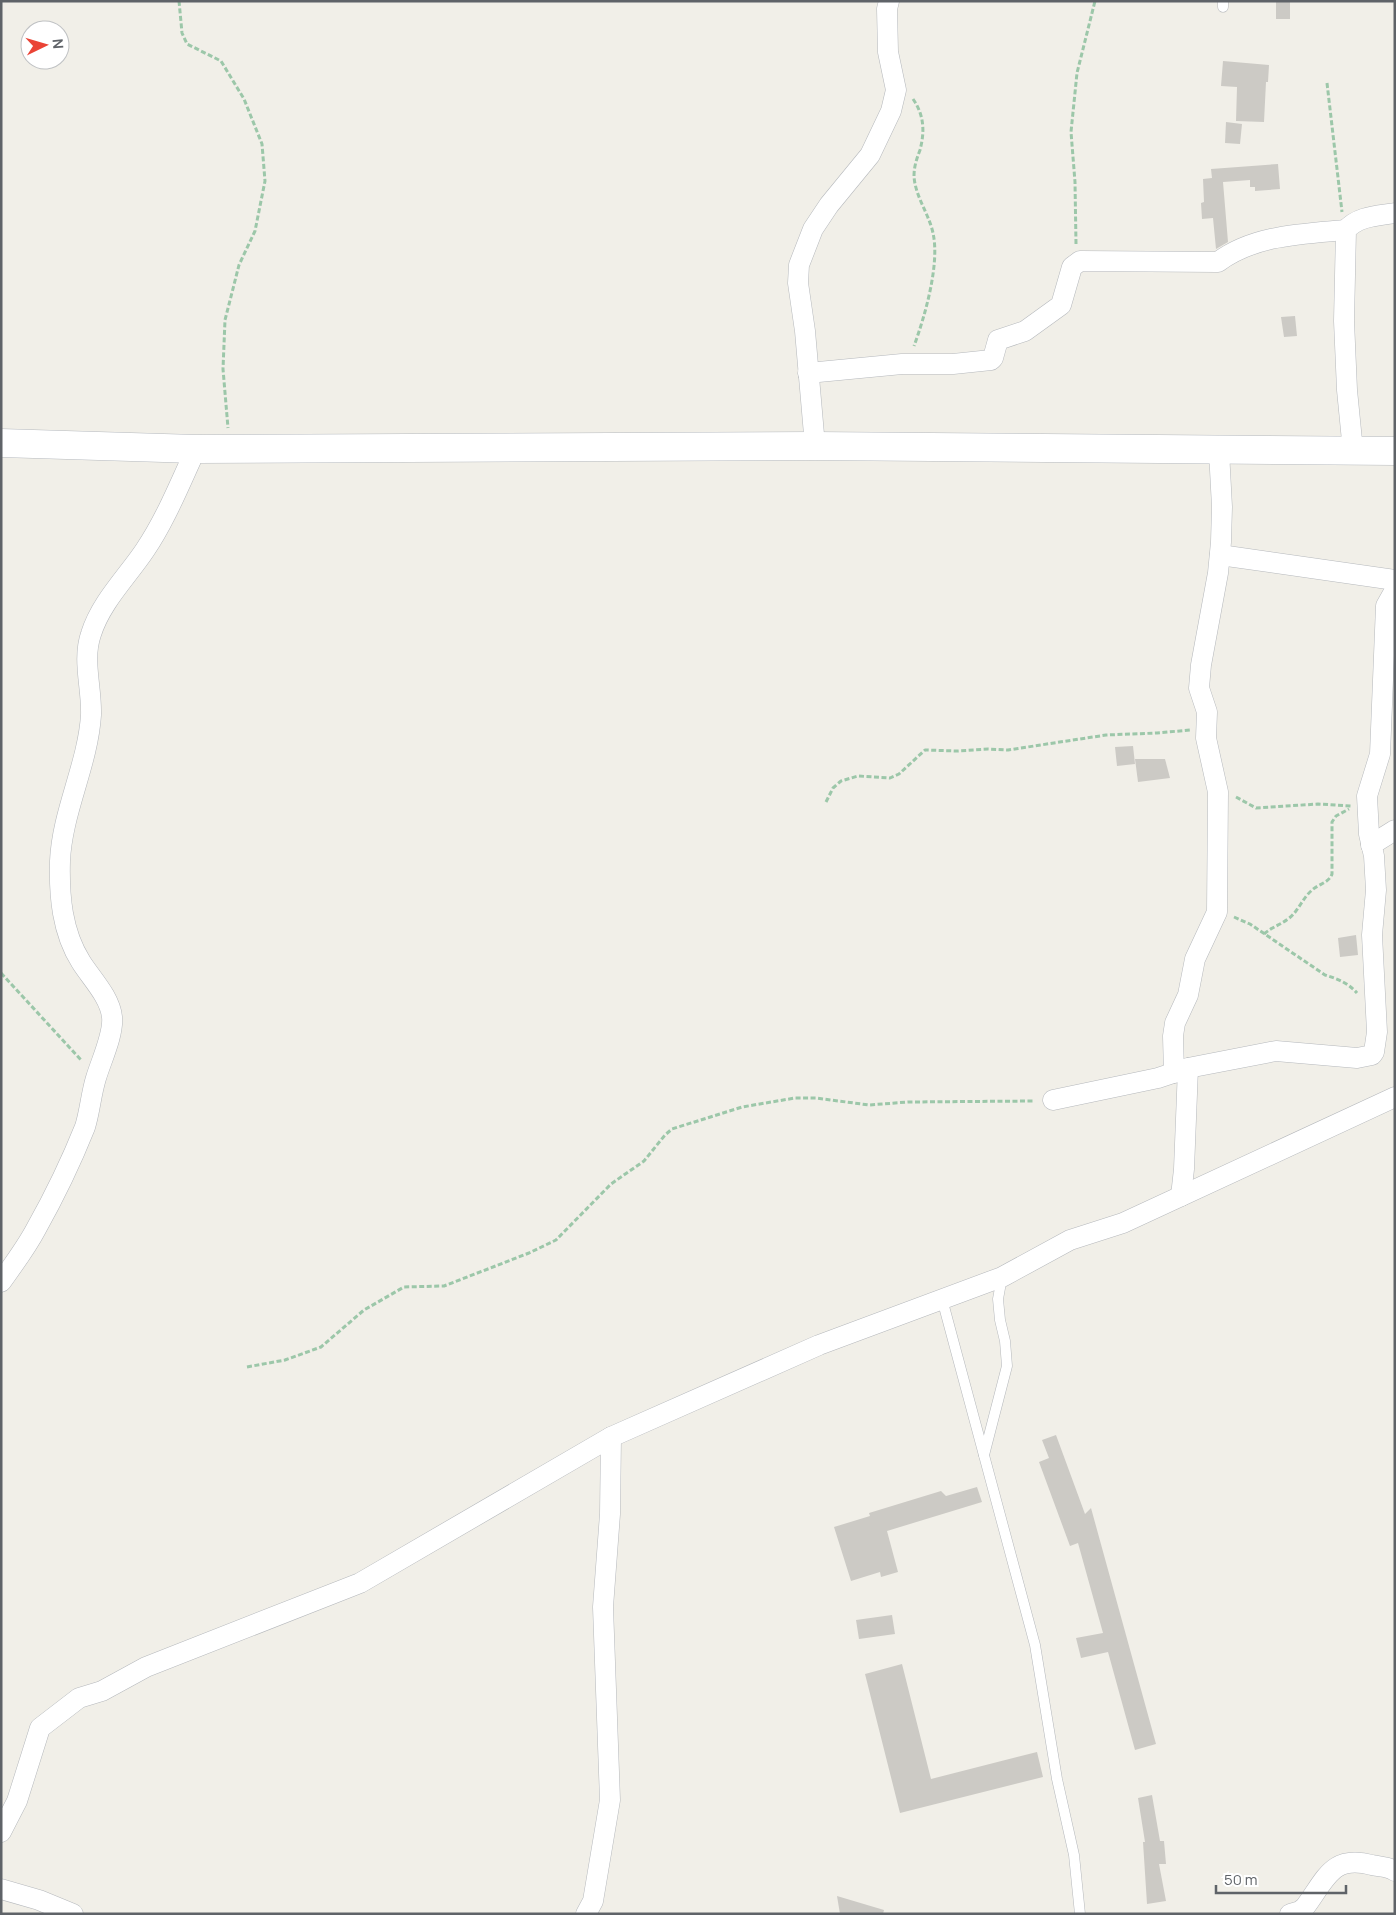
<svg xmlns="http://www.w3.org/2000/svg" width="1396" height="1915" viewBox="0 0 1396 1915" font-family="Manrope,sans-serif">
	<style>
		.building { fill: #cccac5 }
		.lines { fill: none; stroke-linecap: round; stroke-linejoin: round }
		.service-casing { stroke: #b5b8bc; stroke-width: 11 }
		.minor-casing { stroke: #b5b8bc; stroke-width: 21 }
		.secondary-casing { stroke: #b6babf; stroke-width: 29 }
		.path { stroke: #9cc7a9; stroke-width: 3; stroke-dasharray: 5 2.5; stroke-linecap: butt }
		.service { stroke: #fff; stroke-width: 10 }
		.minor { stroke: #fff; stroke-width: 20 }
		.secondary { stroke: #fff; stroke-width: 28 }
	</style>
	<rect width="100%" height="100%" fill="#f1efe8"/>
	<g class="building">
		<rect x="1276" y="1" width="14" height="18"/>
		<path d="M1223 61 1269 65 1268 82H1266L1264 122 1236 121 1237 87 1221 86Z"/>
		<path d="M1226 122 1242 124 1240 144 1225 143Z"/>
		<path d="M1278 164 1280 189 1255 191V187H1250V180L1223 182 1228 242 1216 249 1213 218 1202 219 1201 203 1204 202 1203 179 1212 178 1211 169Z"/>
		<path d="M1295 316 1297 336 1284 337 1281 317Z"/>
		<path d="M1133 746 1135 764 1117 766 1115 747Z"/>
		<path d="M1135 759H1165L1170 778 1138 782Z"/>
		<path d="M1356 935 1358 955 1340 957 1338 938Z"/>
		<path d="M1056 1435 1085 1514 1091 1508 1156 1744 1135 1750 1108 1652 1081 1658 1076 1638 1103 1633 1078 1543 1070 1546 1039 1462 1049 1458 1042 1440Z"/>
		<path d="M977 1487 982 1502 887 1531 898 1572 881 1577 880 1572 851 1581 834 1527 870 1516 869 1513 941 1491 946 1496Z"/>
		<path d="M892 1615 895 1634 859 1639 856 1620Z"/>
		<path d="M902 1664 931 1779 1037 1752 1043 1777 900 1813 865 1674Z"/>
		<path d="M1152 1795 1160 1841H1164L1166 1864H1159L1166 1901 1147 1904 1143 1842H1145L1138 1798Z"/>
		<path d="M837 1896 884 1910 883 1914H840Z"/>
	</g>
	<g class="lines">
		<defs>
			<g id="service">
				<path d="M1223 1V7"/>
				<path d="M942 1299 1035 1645 1057 1779 1074 1855 1080 1914"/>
				<path d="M984 1455 1007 1366 1005 1341 1000 1320 998 1299 1002 1277"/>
			</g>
			<g id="minor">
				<path d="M808 373 902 364H953L991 360 993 358 998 340 1025 331 1061 305 1072 267 1080 261 1218 262C1254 235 1302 234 1346 230"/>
				<path d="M815 446 805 331 798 283 799 265 813 229 829 205 870 155 891 111 896 90 888 52 887 9 889 1"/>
				<path d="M1353 451 1347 390 1344 321 1346 230C1358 216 1377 216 1395 213"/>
				<path d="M1220 555 1395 580"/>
				<path d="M1371 845 1395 830"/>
				<path d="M1174 1073 1173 1036 1175 1023 1188 995 1195 959 1217 912 1218 792 1206 738 1207 712 1199 688 1201 665 1218 573 1221 542 1222 507 1219 451"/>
				<path d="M1053 1100 1158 1078 1188 1068 1276 1051 1357 1058 1372 1055 1374 1052 1377 1032 1372 935 1376 890 1374 856 1369 834 1367 796 1380 754 1386 606 1395 590"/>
				<path d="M1181 1196 1184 1169 1188 1068"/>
				<path d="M1 1282C13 1265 26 1248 36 1229 54 1197 71 1162 85 1127 90 1111 91 1094 96 1078 101 1061 114 1034 112 1017 110 997 91 978 81 962 62 932 59 896 60 861 62 812 88 764 91 715 92 688 82 660 91 634 101 602 127 577 145 550 166 519 180 483 196 449"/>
				<path d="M1 1832 17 1801 40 1728 79 1698 102 1691 146 1667 360 1583 611 1437 819 1345 1002 1277 1070 1240 1123 1223 1395 1097"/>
				<path d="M1 1889 39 1900 73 1914"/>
				<path d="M586 1914 593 1901 610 1800 603 1607 610 1514 611 1437"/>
				<path d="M1290 1914 1300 1911 1305 1907C1326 1879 1332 1854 1372 1865 1380 1867 1388 1866 1395 1871"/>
			</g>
			<path id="secondary" d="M1 443 196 449 815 446 1395 451"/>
		</defs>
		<use href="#service" class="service-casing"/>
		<use href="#minor" class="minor-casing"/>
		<use href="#secondary" class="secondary-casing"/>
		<g class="path">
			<path d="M179 1 182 33 187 44 221 61 244 99 262 144 265 181 255 231 239 265 225 320 223 369 228 428"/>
			<path d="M1327 83 1342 212"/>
			<path d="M913 99C924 115 925 131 920 150 917 158 914 166 914 176 915 196 929 214 933 233 940 264 925 316 914 346"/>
			<path d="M1076 244 1075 182 1071 132 1077 73 1095 1"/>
			<path d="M1236 797 1256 808 1318 804 1351 806"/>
			<path d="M826 802 833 788 841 781 858 776 890 778 899 774 925 750 957 751 988 749 1008 750 1106 735 1157 733 1190 730"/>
			<path d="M1234 917 1250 924 1325 975C1338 979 1348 983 1357 993"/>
			<path d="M1264 934C1272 927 1280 925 1288 919 1298 912 1302 899 1311 891 1318 884 1329 883 1332 874V822L1336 816 1349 809"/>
			<path d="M1 973 82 1061"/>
			<path d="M247 1367 285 1360 321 1347 364 1310 404 1287 444 1286 529 1253 556 1240 611 1184 644 1161 665 1135 672 1129 742 1107 795 1098H816L869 1105 908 1102 1035 1101"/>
		</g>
		<use href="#service" class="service"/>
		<use href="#minor" class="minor"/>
		<use href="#secondary" class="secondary"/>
	</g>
	<rect width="1396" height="1915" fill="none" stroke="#5f6368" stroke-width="5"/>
	<g transform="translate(45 45) rotate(85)"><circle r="24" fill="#ffffff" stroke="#bfc1c3"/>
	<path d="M0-4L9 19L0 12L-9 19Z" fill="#ea4335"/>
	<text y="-8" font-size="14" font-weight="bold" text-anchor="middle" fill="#5f6368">N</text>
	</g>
	<path d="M1216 1885v8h130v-8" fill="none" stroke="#5f6368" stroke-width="2.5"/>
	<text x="1224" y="1885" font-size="15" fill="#5f6368" stroke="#ffffff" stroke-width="4" paint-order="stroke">50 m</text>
</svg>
